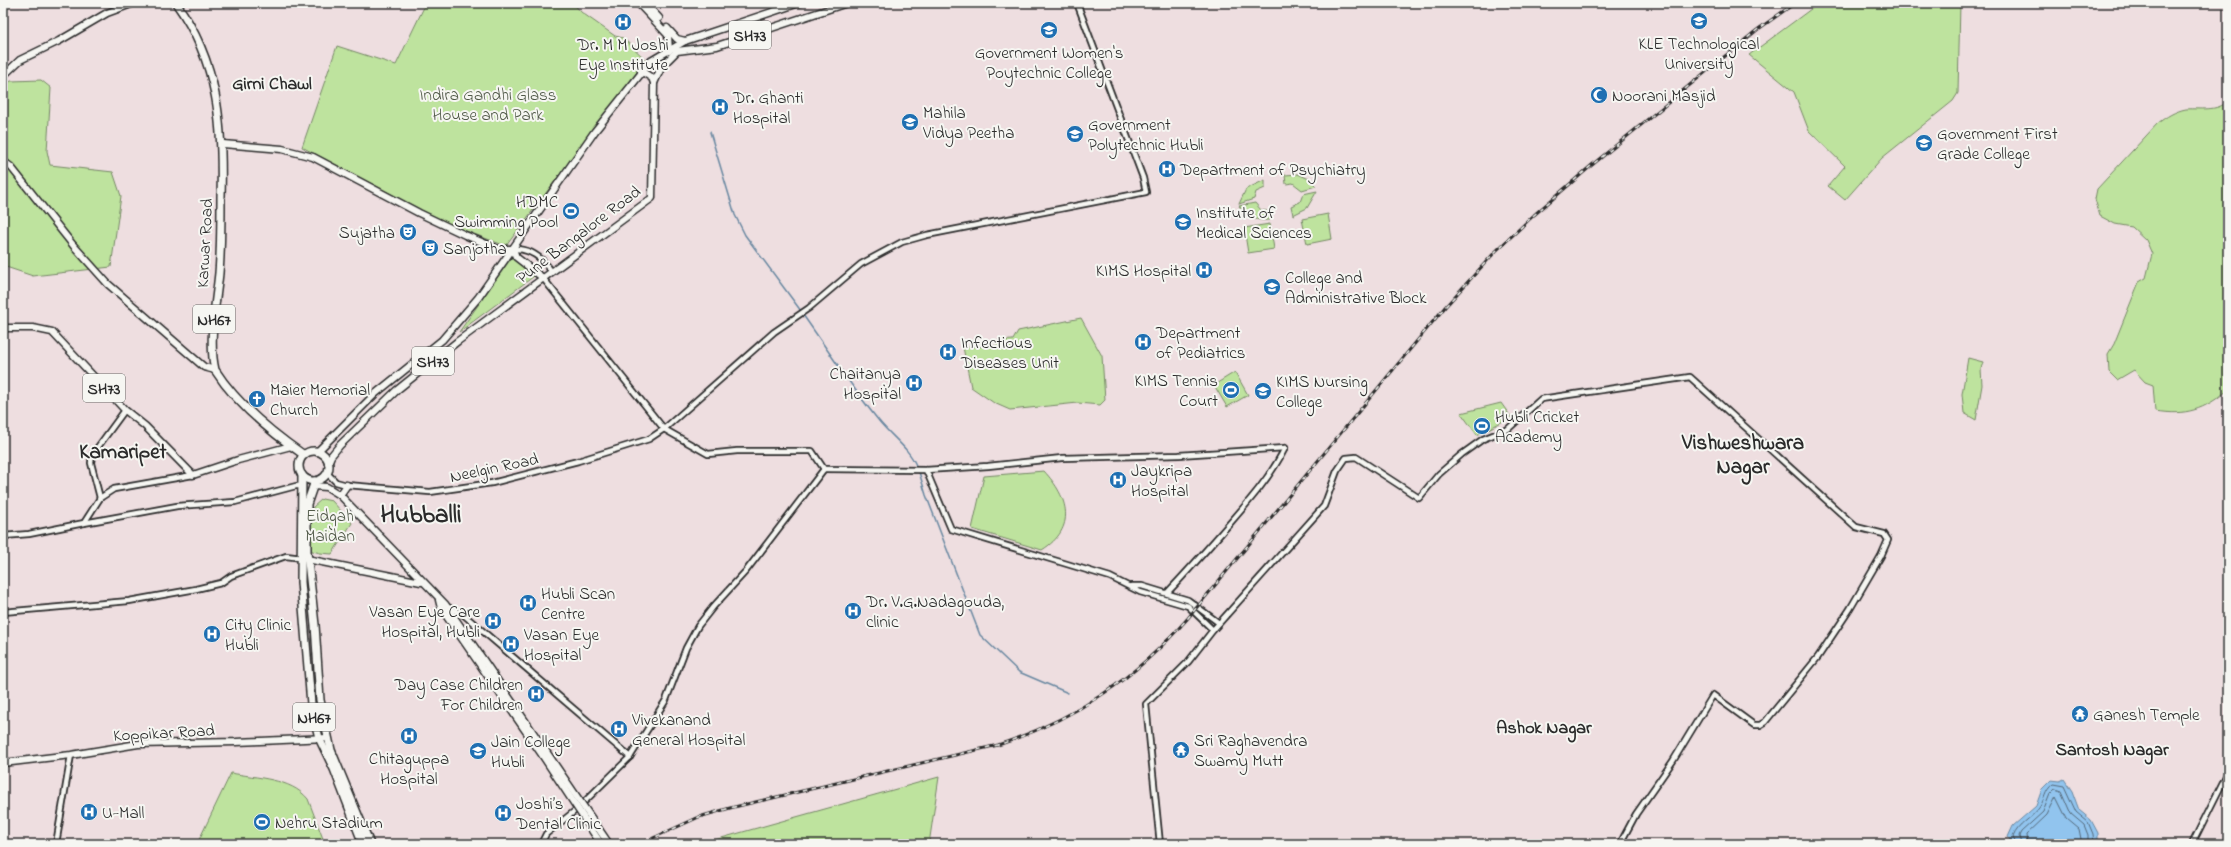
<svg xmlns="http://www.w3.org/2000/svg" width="2231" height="847" viewBox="0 0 2231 847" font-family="'Indie Flower',sans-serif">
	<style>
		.green { fill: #bee39e; stroke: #748764 }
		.water { fill: #91c4ee; stroke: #6887a0 }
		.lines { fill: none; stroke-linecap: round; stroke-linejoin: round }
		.shore { stroke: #546879; stroke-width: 1 }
		.stream { stroke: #6887a0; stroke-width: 1.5 }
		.minor-casing { stroke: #2b2b2b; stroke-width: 8 }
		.major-casing { stroke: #2b2b2b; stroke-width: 9 }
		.highway-casing { stroke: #2b2b2b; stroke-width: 10 }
		.minor { stroke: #f6f6f2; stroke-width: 4.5 }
		.major { stroke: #f6f6f2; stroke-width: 6 }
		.highway { stroke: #f6f6f2; stroke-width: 7 }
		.rail-casing { stroke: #2b2b2b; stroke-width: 3 }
		.rail { stroke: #f6f6f2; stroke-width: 1.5; stroke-dasharray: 4.5; stroke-linecap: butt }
		.major-bridge-casing { stroke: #2b2b2b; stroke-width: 9; stroke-linecap: butt }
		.major-bridge { stroke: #f6f6f2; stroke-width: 6 }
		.labels { text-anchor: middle; stroke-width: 4; stroke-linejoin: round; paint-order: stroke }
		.shield { fill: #f6f6f2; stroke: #686867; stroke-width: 1 }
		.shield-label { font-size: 16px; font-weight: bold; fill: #2b2b2b }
		.poi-label { font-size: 17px; fill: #2b2b2b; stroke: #f6f6f2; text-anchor: start }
		.park-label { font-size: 17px; fill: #505948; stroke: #f6f6f2 }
		.street-label { font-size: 17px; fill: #2b2b2b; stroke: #f6f6f2 }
		.neighbourhood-label { font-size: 18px; font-weight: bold; fill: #2b2b2b; stroke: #f6f6f2 }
		.district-label { font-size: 21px; font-weight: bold; fill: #2b2b2b; stroke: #f6f6f2 }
		.town-label { font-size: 25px; font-weight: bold; fill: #2b2b2b; stroke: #f6f6f2 }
	</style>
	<rect width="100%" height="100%" fill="#eedee0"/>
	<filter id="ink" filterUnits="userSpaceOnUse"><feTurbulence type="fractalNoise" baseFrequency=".025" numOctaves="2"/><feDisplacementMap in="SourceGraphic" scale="8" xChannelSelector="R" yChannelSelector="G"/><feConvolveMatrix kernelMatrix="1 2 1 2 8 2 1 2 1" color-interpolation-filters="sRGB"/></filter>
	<g filter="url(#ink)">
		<g class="green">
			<path d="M426 3H573L581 12 615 36 623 38 646 60 506 246 450 225 302 147 337 46 396 65Z"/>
			<path d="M1819 3H1960L1958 93 1953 101 1882 158 1845 200 1828 186 1845 166 1809 131 1794 92 1749 55Z"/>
			<path d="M41 80 51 88 47 151 50 165 113 172 121 196 111 267 33 276 3 266V86L11 81Z"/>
			<path d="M2228 101V390C2204 410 2186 416 2155 411L2153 385 2145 382 2134 370 2117 380 2109 372 2108 354 2114 344 2139 282 2146 278 2152 254 2146 240 2132 227 2115 224 2100 216 2095 199 2097 189 2158 123C2166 117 2175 111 2186 109 2200 108 2217 112 2228 101Z"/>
			<path d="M1298 174 1309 179 1316 186 1302 190 1293 183 1286 184 1285 175Z"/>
			<path d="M1265 180V188L1256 192 1254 199 1239 204 1246 189Z"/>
			<path d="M1317 191 1307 208 1293 215 1291 206 1300 202 1303 194Z"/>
			<path d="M1255 203 1261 210 1267 211 1270 220C1256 221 1248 218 1239 206Z"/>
			<path d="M1328 214 1332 239 1307 244 1302 219Z"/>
			<path d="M1270 224 1274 249 1248 253 1244 228Z"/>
			<path d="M512 257 537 274 459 332Z"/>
			<path d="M1081 318 1102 356 1105 400 1100 405 1078 403 1010 410 994 403 971 387 963 347 996 346 997 341 1013 340 1018 331Z"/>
			<path d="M1968 358 1983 362 1981 369 1982 385 1976 420 1964 413 1962 394Z"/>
			<path d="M1235 372 1248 395 1227 407 1214 385Z"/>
			<path d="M1501 403 1511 417 1477 435 1461 413Z"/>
			<path d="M1044 471C1069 498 1077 528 1042 550L972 529 984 476Z"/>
			<path d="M322 499 332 501 352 523 332 554 320 553 309 550 313 507Z"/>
			<path d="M231 773C256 778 291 778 308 799L325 844H197Z"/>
			<path d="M939 777 929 844H700Z"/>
		</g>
		<path class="water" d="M2064 779 2072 791 2079 810 2091 820 2098 833V844H2013L2008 837 2013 826 2036 806 2042 789 2051 780 2060 781Z"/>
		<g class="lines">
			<g class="shore">
				<path d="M2016 844 2013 837C2018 824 2031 819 2039 808 2045 800 2044 791 2053 784L2064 786 2076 812 2088 822 2093 834 2094 844"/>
				<path d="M2021 844 2019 836 2021 832 2043 812 2050 794 2055 789 2061 791 2071 814 2084 825 2088 835V844"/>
				<path d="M2027 844 2026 835 2047 815 2056 797 2067 819 2079 829 2082 844"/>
			</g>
			<g class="stream">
				<path d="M710 132 735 215 745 235 801 311"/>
				<path d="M803 315C828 350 852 388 879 421 891 436 911 450 917 468"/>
				<path d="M919 472 926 495 980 635 1019 672 1068 693"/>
			</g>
			<defs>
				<g id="minor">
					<path d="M513 249C530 248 542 257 552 272"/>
					<path d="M543 278 664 429 708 454 737 451H812L824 469"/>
					<path d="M824 469 926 470 988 466 1062 458 1179 455 1285 448"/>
					<path d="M926 470 951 529 1110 577 1140 592 1188 606 1213 630"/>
					<path d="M327 473 336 482 347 485 430 492 492 483 578 461 649 439 664 429 774 332 809 308 861 264 902 242 927 235 1146 192 1143 178 1077 3"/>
					<path d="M100 498 91 463 92 455 125 410"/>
					<path d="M84 523 177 506 235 502 296 486H302"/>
					<path d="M3 536 29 534 84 523 100 498 114 489 193 475"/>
					<path d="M1131 586H1142L1188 600 1219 623"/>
					<path d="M1167 593C1189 570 1210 546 1231 522 1251 499 1271 476 1285 448"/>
					<path d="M446 606 464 615 630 757"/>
					<path d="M3 612 129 601 196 589 221 583 231 576 286 556 302 558"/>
					<path d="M56 844 71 755"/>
					<path d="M541 844 546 834 576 810 630 757 666 700 686 648 698 626 713 607 746 571 824 469"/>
					<path d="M1160 844 1146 704 1188 662 1213 630 1324 506 1337 471 1346 458 1356 457 1419 498 1439 474 1462 454 1483 439 1508 429 1541 399 1690 377 1856 527 1884 534 1888 540 1881 556 1850 609 1818 657 1765 722 1760 725H1754L1713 695 1673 761 1636 814 1620 844"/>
					<path d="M2192 844 2228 772"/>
				</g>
				<g id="major">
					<path d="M638 3 668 35 669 51"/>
					<path d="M645 3 659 18"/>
					<path d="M667 28 677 39 685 41"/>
					<path d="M641 71 652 78 654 83"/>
					<path d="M3 76 20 60 59 41 107 13 134 3"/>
					<path d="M223 144 282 149 313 157 419 213 465 235 498 249H513"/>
					<path d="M3 161 11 167 73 245 108 284 204 367 215 370"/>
					<path d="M513 249 516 257 543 278"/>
					<path d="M3 328H33L52 332 125 410 145 426 193 475 238 460 291 446"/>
					<path d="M317 452 375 394 442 340 478 298 595 131 651 61 685 41 799 3"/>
					<path d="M328 463 331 456 340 445 397 390 458 341 652 198 654 83 662 66 677 51 717 46 847 3"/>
					<path d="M313 486 327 487 340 495 445 604 547 753"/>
					<path d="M340 495 347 485"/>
					<path d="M307 559 421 582"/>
					<path d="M439 600 441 608 543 756"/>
					<path d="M3 763 71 755 138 744 236 742 327 738"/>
				</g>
				<g id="highway">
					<path d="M176 3C219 63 223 126 221 197 221 223 221 248 219 273 216 304 208 340 215 370 236 403 272 433 304 455"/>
					<circle cx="314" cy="466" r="15"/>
					<path d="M302 475 301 582 311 704 319 738 334 769 363 844"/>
					<path d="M315 481 307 504V552L315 625 320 700 331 750 370 844"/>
				</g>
			</defs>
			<use href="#minor" class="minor-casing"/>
			<use href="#major" class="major-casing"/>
			<use href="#highway" class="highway-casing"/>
			<use href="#minor" class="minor"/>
			<use href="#major" class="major"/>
			<use href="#highway" class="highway"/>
			<defs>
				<path id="rail" d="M640 844 699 817 730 808 998 745C1075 719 1135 679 1188 618L1445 307 1496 251 1534 215 1592 165 1757 30 1795 3"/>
			</defs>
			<use href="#rail" class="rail-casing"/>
			<use href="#rail" class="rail"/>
			<defs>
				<g id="major-bridge">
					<path d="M547 753 609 844"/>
					<path d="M543 756 601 844"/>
				</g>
			</defs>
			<use href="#major-bridge" class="major-bridge-casing"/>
			<use href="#major-bridge" class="major-bridge"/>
		</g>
	</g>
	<defs>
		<symbol id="university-disc" viewBox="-11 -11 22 22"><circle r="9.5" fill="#1f6fb2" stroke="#f6f6f2"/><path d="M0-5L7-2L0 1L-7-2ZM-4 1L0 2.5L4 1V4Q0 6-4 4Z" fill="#fff"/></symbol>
		<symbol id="hospital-disc" viewBox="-11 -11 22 22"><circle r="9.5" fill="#1f6fb2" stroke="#f6f6f2"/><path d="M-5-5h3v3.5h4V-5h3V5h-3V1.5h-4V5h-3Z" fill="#fff"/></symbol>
		<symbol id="mosque-disc" viewBox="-11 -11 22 22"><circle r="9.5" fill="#1f6fb2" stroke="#f6f6f2"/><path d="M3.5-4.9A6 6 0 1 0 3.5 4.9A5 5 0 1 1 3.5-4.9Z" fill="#fff"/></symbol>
		<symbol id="stadium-disc" viewBox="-11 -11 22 22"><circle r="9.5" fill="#1f6fb2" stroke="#f6f6f2"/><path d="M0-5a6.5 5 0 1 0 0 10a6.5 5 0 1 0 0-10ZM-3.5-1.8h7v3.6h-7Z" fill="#fff"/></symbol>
		<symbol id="theatre-disc" viewBox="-11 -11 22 22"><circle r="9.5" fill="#1f6fb2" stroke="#f6f6f2"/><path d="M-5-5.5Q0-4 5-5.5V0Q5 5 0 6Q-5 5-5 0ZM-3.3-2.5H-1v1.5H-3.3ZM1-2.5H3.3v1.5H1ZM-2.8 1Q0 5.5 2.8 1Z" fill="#fff"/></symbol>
		<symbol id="church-disc" viewBox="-11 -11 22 22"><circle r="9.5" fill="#1f6fb2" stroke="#f6f6f2"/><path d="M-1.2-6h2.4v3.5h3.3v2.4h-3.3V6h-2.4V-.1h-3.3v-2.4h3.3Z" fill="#fff"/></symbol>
		<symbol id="temple-disc" viewBox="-11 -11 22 22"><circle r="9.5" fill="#1f6fb2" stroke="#f6f6f2"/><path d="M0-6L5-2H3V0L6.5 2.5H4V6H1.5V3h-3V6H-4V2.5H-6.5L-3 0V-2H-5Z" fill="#fff"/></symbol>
	</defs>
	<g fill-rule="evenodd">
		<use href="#university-disc" x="1689" y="11" width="20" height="20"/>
		<use href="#hospital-disc" x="613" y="12" width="20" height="20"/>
		<use href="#university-disc" x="1039" y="20" width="20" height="20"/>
		<use href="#mosque-disc" x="1589" y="85" width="20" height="20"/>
		<use href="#hospital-disc" x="710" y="97" width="20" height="20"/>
		<use href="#university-disc" x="900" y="112" width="20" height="20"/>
		<use href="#university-disc" x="1065" y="124" width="20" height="20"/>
		<use href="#university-disc" x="1914" y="133" width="20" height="20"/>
		<use href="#hospital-disc" x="1157" y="159" width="20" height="20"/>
		<use href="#stadium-disc" x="561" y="201" width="20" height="20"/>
		<use href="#university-disc" x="1173" y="212" width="20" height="20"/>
		<use href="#theatre-disc" x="398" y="222" width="20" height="20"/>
		<use href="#theatre-disc" x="420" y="238" width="20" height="20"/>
		<use href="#hospital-disc" x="1194" y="260" width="20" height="20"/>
		<use href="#university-disc" x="1262" y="277" width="20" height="20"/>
		<use href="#hospital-disc" x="1133" y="332" width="20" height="20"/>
		<use href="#hospital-disc" x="938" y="342" width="20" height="20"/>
		<use href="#hospital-disc" x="904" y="373" width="20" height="20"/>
		<use href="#stadium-disc" x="1221" y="380" width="20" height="20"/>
		<use href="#university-disc" x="1253" y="381" width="20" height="20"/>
		<use href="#church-disc" x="247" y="389" width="20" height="20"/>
		<use href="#stadium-disc" x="1472" y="416" width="20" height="20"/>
		<use href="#hospital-disc" x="1108" y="470" width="20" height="20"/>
		<use href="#hospital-disc" x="518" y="593" width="20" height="20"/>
		<use href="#hospital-disc" x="843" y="601" width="20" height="20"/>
		<use href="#hospital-disc" x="483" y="611" width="20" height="20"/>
		<use href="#hospital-disc" x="202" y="624" width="20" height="20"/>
		<use href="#hospital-disc" x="501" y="634" width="20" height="20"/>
		<use href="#hospital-disc" x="526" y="684" width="20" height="20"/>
		<use href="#temple-disc" x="2070" y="704" width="20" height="20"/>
		<use href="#hospital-disc" x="609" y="719" width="20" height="20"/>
		<use href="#hospital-disc" x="399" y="726" width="20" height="20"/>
		<use href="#temple-disc" x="1171" y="740" width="20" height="20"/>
		<use href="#university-disc" x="468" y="741" width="20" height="20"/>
		<use href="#hospital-disc" x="79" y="802" width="20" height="20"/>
		<use href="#hospital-disc" x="493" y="803" width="20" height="20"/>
		<use href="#stadium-disc" x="252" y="812" width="20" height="20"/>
	</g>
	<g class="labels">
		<g class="shield">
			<rect x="729" y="21" width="42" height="28" rx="3"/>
			<rect x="193" y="305" width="42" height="28" rx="3"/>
			<rect x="412" y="347" width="42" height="28" rx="3"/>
			<rect x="83" y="374" width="42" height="28" rx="3"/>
			<rect x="293" y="703" width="42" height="28" rx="3"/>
		</g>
		<g class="shield-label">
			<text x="750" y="41">SH73</text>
			<text x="214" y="325">NH67</text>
			<text x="433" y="367">SH73</text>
			<text x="104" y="394">SH73</text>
			<text x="314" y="723">NH67</text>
		</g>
		<g class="poi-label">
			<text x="1699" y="49" text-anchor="middle">KLE Technological<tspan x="1699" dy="20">University</tspan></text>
			<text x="623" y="50" text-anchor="middle">Dr. M M Joshi<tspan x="623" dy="20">Eye Institute</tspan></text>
			<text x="1049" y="58" text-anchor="middle">Government Women's<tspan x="1049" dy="20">Poytechnic College</tspan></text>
			<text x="1612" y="101">Noorani Masjid</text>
			<text x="733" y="103">Dr. Ghanti<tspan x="733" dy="20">Hospital</tspan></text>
			<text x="923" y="118">Mahila<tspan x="923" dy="20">Vidya Peetha</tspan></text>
			<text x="1088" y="130">Government<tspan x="1088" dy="20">Polytechnic Hubli</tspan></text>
			<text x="1937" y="139">Government First<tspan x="1937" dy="20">Grade College</tspan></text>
			<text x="1180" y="175">Department of Psychiatry</text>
			<text x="558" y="207" text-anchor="end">HDMC<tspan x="558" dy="20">Swimming Pool</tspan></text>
			<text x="1196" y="218">Institute of<tspan x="1196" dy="20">Medical Sciences</tspan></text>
			<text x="395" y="238" text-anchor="end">Sujatha</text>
			<text x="443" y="254">Sanjotha</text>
			<text x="1191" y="276" text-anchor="end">KIMS Hospital</text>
			<text x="1285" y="283">College and<tspan x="1285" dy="20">Administrative Block</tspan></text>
			<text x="1156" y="338">Department<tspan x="1156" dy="20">of Pediatrics</tspan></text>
			<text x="961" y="348">Infectious<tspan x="961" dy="20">Diseases Unit</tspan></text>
			<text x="901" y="379" text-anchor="end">Chaitanya<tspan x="901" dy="20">Hospital</tspan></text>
			<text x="1218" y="386" text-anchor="end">KIMS Tennis<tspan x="1218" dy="20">Court</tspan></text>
			<text x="1276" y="387">KIMS Nursing<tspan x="1276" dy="20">College</tspan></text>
			<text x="270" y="395">Maier Memorial<tspan x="270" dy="20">Church</tspan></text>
			<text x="1495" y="422">Hubli Cricket<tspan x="1495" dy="20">Academy</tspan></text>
			<text x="1131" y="476">Jaykripa<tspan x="1131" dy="20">Hospital</tspan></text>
			<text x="541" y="599">Hubli Scan<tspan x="541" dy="20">Centre</tspan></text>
			<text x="866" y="607">Dr. V.G.Nadagouda,<tspan x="866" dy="20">clinic</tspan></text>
			<text x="480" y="617" text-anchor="end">Vasan Eye Care<tspan x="480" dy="20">Hospital, Hubli</tspan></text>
			<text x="225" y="630">City Clinic<tspan x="225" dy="20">Hubli</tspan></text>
			<text x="524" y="640">Vasan Eye<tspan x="524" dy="20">Hospital</tspan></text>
			<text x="523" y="690" text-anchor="end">Day Case Children<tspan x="523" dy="20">For Children</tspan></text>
			<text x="2093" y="720">Ganesh Temple</text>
			<text x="632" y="725">Vivekanand<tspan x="632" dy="20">General Hospital</tspan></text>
			<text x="1194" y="746">Sri Raghavendra<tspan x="1194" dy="20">Swamy Mutt</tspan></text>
			<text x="491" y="747">Jain College<tspan x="491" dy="20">Hubli</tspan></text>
			<text x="409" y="764" text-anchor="middle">Chitaguppa<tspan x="409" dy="20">Hospital</tspan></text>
			<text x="516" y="809">Joshi’s<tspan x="516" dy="20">Dental Clinic</tspan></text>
			<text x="102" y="818">U-Mall</text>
			<text x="275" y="828">Nehru Stadium</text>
		</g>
		<g class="park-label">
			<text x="488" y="100">Indira Gandhi Glass<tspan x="488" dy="20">House and Park</tspan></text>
			<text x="330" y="521">Eidgah<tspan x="330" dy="20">Maidan</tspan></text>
		</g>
		<g class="street-label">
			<text transform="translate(578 234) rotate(-37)" y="6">Pune Bangalore Road</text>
			<text transform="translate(204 243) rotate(-87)" y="6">Karwar Road</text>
			<text transform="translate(494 467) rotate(-12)" y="6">Neelgin Road</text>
			<text transform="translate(164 732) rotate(-3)" y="6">Koppikar Road</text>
		</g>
		<g class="neighbourhood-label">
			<text x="272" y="89">Girni Chawl</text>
			<text x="1544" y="733">Ashok Nagar</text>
			<text x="2112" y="755">Santosh Nagar</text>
		</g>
		<g class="district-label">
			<text x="1743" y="449">Vishweshwara<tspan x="1743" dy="24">Nagar</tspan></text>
			<text x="123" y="458">Kamaripet</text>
		</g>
		<g class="town-label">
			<text x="421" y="522">Hubballi</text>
		</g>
	</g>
	<rect width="2231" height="847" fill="none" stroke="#f6f6f2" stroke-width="16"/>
	<rect x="8" y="8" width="2215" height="831" fill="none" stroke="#2b2b2b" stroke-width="1.5" filter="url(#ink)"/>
</svg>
